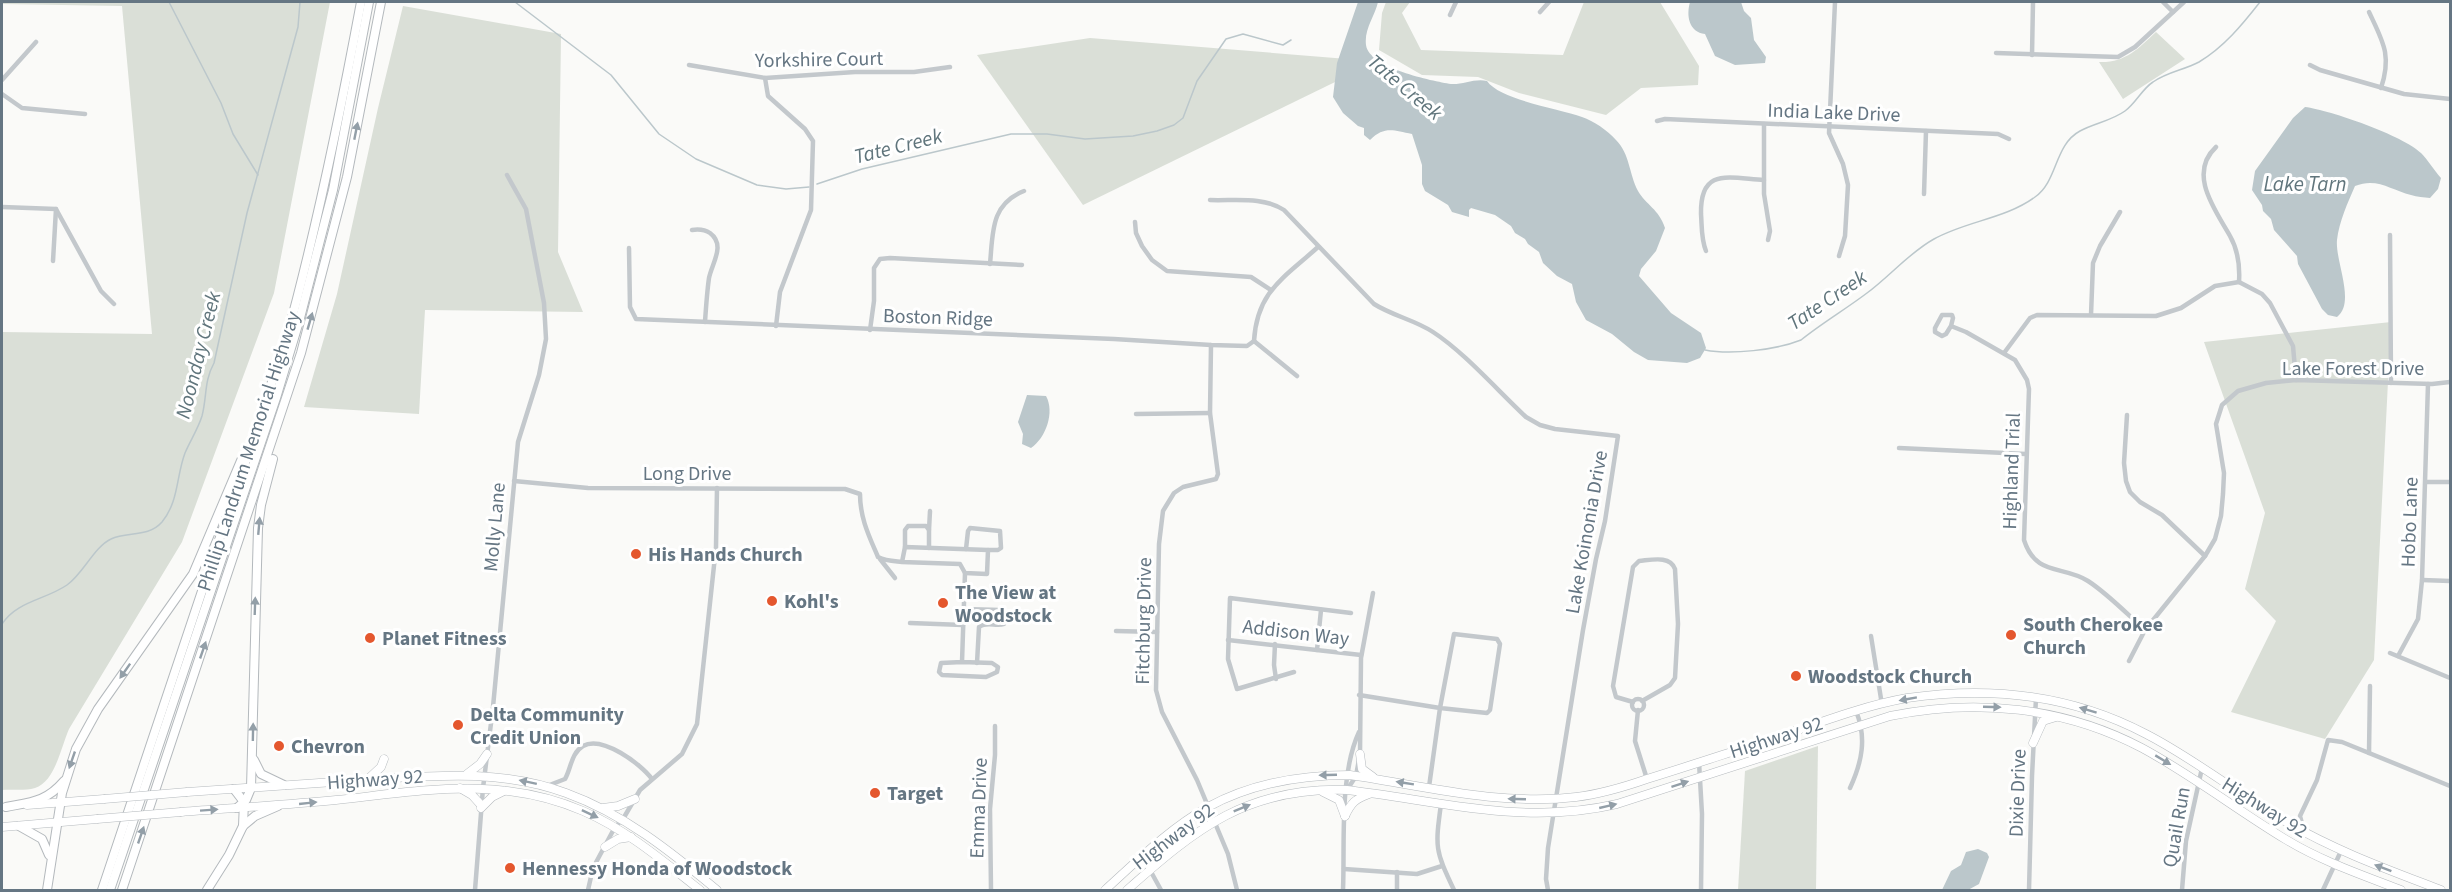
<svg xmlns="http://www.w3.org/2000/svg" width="2452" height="892" viewBox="0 0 2452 892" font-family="'Source Sans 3',sans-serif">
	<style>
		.green { fill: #dadfd7 }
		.water { fill: #bbc7cb }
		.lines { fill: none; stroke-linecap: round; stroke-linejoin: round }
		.stream { stroke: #bbc7cb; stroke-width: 1.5 }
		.primary-casing { stroke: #b5babe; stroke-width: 9 }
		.highway-casing { stroke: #b4b9bd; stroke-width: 10 }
		.street { stroke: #c3c8cc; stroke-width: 4.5 }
		.primary { stroke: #fff; stroke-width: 8 }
		.highway { stroke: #fff; stroke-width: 8 }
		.primary-bridge-casing { stroke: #b5babe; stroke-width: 9; stroke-linecap: butt }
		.primary-bridge { stroke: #fff; stroke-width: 8 }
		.oneway { fill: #939fa8 }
		.poi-dot { fill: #e4572e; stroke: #fff; stroke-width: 2 }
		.labels { text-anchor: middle; stroke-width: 6; stroke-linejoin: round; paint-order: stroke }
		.street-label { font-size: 20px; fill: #657683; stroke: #fff }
		.poi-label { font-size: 20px; font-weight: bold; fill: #657683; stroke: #fff; text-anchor: start }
		.water-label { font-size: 21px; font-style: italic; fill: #60757c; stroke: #fff }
	</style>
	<rect width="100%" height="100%" fill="#fafaf8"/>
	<g class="green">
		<path d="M2 2H330L274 293 182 542 69 729C61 747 55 782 35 788 25 791 12 789 2 790V332L152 334 122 6 2 4Z"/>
		<path d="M1386 2H1410L1402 13 1421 50 1563 55 1584 2H1660L1699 66 1698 85 1641 88 1606 115 1519 93 1478 77 1422 75 1379 50 1382 13Z"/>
		<path d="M403 6 561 34 558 252 583 312 425 310 419 414 304 407 337 294 378 108Z"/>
		<path d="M2156 32 2185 59 2123 99 2099 62C2125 63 2138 49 2156 32Z"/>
		<path d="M1090 38 1372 61V64L1083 205 977 55Z"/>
		<path d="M2391 322 2374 660 2325 739 2231 712 2276 621 2245 589 2265 513 2204 342Z"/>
		<path d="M1818 746 1816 890H1738L1745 771Z"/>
	</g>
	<g class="water">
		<path d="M1358 2H1378C1375 16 1364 29 1366 45 1369 68 1432 81 1451 84 1462 85 1475 78 1487 81 1500 100 1560 109 1582 117 1594 121 1607 130 1616 140 1630 154 1629 174 1638 191 1646 205 1659 209 1665 228L1656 251 1641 269 1639 276 1671 313 1701 333 1706 348 1700 358 1687 363 1648 360 1634 352 1612 334 1586 320 1576 302 1572 284 1557 276 1543 263 1539 252 1528 244 1525 239 1515 233 1511 226 1495 215 1471 208 1469 210V217L1452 212 1448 205 1425 191 1422 184V165L1412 134C1393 130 1384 126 1370 140L1364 135V128L1358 126 1343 113 1333 97 1337 63Z"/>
		<path d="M1690 2H1741L1744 11 1751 18 1754 40 1766 57 1765 63 1735 65 1715 56 1705 34C1689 32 1686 16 1690 2Z"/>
		<path d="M2305 107C2330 110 2404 136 2421 153 2428 160 2434 170 2441 178L2438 189 2430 198C2424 197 2417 197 2411 195 2391 190 2377 177 2355 186 2348 202 2339 222 2337 240 2335 261 2356 303 2337 317L2328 315 2322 309 2298 264 2297 256 2274 230 2271 219 2263 211 2262 205 2252 190 2255 171 2293 118Z"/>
		<path d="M1027 395 1046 396C1055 412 1046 438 1031 448L1022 444 1023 434 1018 422Z"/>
		<path d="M1978 849 1987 853 1989 857 1979 884 1968 890H1942L1951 871 1961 865 1966 852Z"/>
	</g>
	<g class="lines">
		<g class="stream">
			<path d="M169 2 221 103 233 134 258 175"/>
			<path d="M515 2 611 75 659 134 696 159 757 185 786 189 809 187"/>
			<path d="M817 184 862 169 1011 134H1047L1085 139 1133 136 1157 131 1174 125 1183 118 1197 81 1226 39 1243 34 1283 45 1291 40"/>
			<path d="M1705 350C1731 355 1776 350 1801 340 1822 323 1846 309 1867 293 1890 276 1910 252 1934 239 1966 221 2005 219 2035 197 2058 181 2054 145 2080 131 2095 123 2111 121 2125 111 2136 103 2142 89 2153 82 2167 72 2184 70 2199 62 2224 47 2242 25 2260 2"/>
			<path d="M2 624C17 601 45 600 67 585 83 574 94 547 111 539 127 531 148 538 162 522 179 501 176 477 185 453 190 441 198 429 202 416 207 397 204 381 214 363L247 213 298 27 300 2"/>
		</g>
		<defs>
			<g id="primary">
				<path d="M2033 743 2043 721 2056 717"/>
				<path d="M1360 754 1362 769 1373 777"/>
				<path d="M467 774 480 764 487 754"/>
				<path d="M368 779 381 767 384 759"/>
				<path d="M460 788 472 795 481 805"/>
				<path d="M187 792C251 788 314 783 377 779 441 775 504 770 566 793 624 814 670 851 717 890"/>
				<path d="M1323 792 1339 800 1345 816"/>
				<path d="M27 805 104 799"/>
				<path d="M481 808 492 797 504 791"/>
				<path d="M603 808 618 806 635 799"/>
				<path d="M181 812C233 808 284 805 336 800 421 791 501 775 583 811 627 830 663 861 700 890"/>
				<path d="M1345 816C1351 803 1355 799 1369 794"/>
				<path d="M2 827 97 819"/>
				<path d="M605 847 618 839 631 837"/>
				<path d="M1105 890C1137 861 1170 828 1208 807 1252 783 1301 775 1350 775 1424 786 1501 806 1576 797 1601 794 1624 787 1647 779 1689 766 1731 752 1772 739 1816 724 1862 706 1907 698 1989 686 2072 695 2146 734 2195 759 2239 795 2288 823 2336 851 2389 870 2441 890"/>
				<path d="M1127 890C1197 828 1247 787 1347 790 1441 801 1522 826 1617 804L1890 716C1976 698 2064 707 2142 748 2192 775 2237 810 2285 839 2321 861 2362 875 2401 890"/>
			</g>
			<g id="highway">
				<path d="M254 760 261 774 284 785"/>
				<path d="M234 789 244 802 243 826"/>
				<path d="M6 807C31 802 46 802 64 781"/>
				<path d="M237 808 246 800 251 788 258 528 261 505 273 459"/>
				<path d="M19 826 42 839 49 855"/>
				<path d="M47 890 62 793 76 749 98 709 193 574 243 456"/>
				<path d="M102 890 286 340C317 228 340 115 361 2"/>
				<path d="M110 890 276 398 300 318 333 190 369 2"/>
				<path d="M122 890 301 353 347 177 381 2"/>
				<path d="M207 890 229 855 243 826 255 816 278 806"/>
			</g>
		</defs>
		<use href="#primary" class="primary-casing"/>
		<use href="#highway" class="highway-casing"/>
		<g class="street">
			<path d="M1835 2 1829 133 1843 164 1848 185 1845 236 1839 256"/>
			<path d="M2163 2 2173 12"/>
			<path d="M1540 12 1549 2"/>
			<path d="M2369 12C2383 42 2392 55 2381 88"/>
			<path d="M1450 15 1456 2"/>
			<path d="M1996 53 2118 57 2135 47 2184 2"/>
			<path d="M2032 55 2033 2"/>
			<path d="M689 65 765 78 855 72H914L950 67"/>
			<path d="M2310 65 2320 70 2404 94 2450 99"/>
			<path d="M765 78 768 96 805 129 813 141 811 210 780 292 776 326"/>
			<path d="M2 80 36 42"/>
			<path d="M2 94 22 108 85 114"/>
			<path d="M1657 121 1665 119 1998 134 2009 139"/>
			<path d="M1764 124V194L1770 231 1768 240"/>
			<path d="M2216 147C2187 174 2216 211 2230 236 2238 250 2240 266 2239 282"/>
			<path d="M1924 194 1926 131"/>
			<path d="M1210 200C1234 201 1263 196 1284 210L1374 304C1393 316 1415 320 1433 332 1464 352 1498 391 1526 417L1540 425 1555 429 1618 436 1605 521 1596 559 1583 630 1548 848 1546 879 1548 890"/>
			<path d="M2 207 56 209 101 291 114 304"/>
			<path d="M1135 222 1136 233 1142 246 1152 260 1167 271 1251 277 1271 290"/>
			<path d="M692 230C699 229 704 229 710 233 726 245 712 263 709 278 707 292 706 307 705 322"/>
			<path d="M2390 235 2391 383"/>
			<path d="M629 248 630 307 636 319 1114 339 1211 345 1247 346 1254 341"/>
			<path d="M1706 251C1701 239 1702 227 1701 214 1700 167 1729 178 1764 180"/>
			<path d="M53 261 56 209"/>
			<path d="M990 264C993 234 990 204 1024 191"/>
			<path d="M2091 315 2093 263 2100 246 2120 212"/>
			<path d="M1951 326 1953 318 1952 315H1942L1935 328V332L1942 336 1946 334 1951 326 1966 332 2015 360 2027 380 2029 389 2024 540C2036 577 2063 565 2088 581 2108 594 2127 614 2145 630"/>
			<path d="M870 330 874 301V268L880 259 890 258 1022 265"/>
			<path d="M1254 341C1257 291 1284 278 1318 247"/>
			<path d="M1254 341 1297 376"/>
			<path d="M1211 345 1210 413 1218 474 1216 479 1183 487 1174 493 1163 511 1159 544 1156 690 1162 712 1197 780 1228 854 1237 890"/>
			<path d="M2004 353 2030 318 2037 315 2156 316 2181 308 2215 286 2239 282 2262 294 2270 303 2293 346 2296 380"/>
			<path d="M1136 414 1210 413"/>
			<path d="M2127 415 2124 463 2126 481 2130 492 2140 502 2162 515 2205 556"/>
			<path d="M1899 448 2026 454"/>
			<path d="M514 481 588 488 845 489 860 494C860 518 869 536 878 557 886 561 893 561 902 562L960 564 965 573 987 574 988 550 905 547 902 562"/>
			<path d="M2426 482H2450"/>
			<path d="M929 530 930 511"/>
			<path d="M905 547V530L908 526H926L929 530V548"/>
			<path d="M966 549 968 531 970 528 1000 531 1001 548 998 550H988"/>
			<path d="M880 559 895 578"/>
			<path d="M2422 580 2450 581"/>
			<path d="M964 609 1000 610 1006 616 1004 624C996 627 987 621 979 627L977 663"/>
			<path d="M910 623 963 625"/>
			<path d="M1116 631 1157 632"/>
			<path d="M1454 634 1497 639 1500 644 1490 710 1487 713 1440 708Z"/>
			<path d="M1871 636 1882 705"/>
			<path d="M1228 640 1361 655"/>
			<path d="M1275 644 1274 665 1276 679"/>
			<path d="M1317 650 1321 610"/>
			<path d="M2390 653 2450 678"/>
			<path d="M2398 656 2418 619 2422 580 2428 384"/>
			<path d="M2129 661 2145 630 2205 556 2215 539 2221 516 2223 494 2224 473 2216 424 2222 405 2238 391 2266 383 2296 380 2432 384 2450 382"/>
			<path d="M962 662 941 663 939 672 942 675 986 677 997 672 998 667 992 663 962 662 965 573"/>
			<path d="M1294 672 1237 689 1228 659 1230 598 1351 613"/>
			<path d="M1359 695 1440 708 1429 787"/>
			<circle cx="1638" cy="705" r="6"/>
			<path d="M1633 702 1616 697 1613 686 1633 567 1639 561C1651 560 1670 555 1675 569L1678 624 1675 678 1670 685 1642 701"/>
			<path d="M1638 710 1635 741 1647 779"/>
			<path d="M2369 753 2370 686"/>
			<path d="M1699 762 1702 814 1701 890"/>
			<path d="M547 786 565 779C571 769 571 753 583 746 602 735 641 764 652 779"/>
			<path d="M1850 788C1862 762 1867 738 1856 711"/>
			<path d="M1347 790 1356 776 1360 754 1361 658 1373 593"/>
			<path d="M1441 804C1435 848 1435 850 1454 890"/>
			<path d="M2304 831 2300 816 2317 780 2328 740 2342 742 2450 786"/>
			<path d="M1344 869 1417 874 1442 866"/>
			<path d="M1150 870 1161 890"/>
			<path d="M475 890 483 788 493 707 518 442 539 375 546 339 544 303 526 209 507 175"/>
			<path d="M588 890 593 868 615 827 623 819 640 790 682 754 697 724 716 547 717 488"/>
			<path d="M991 890 990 809 995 755V726"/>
			<path d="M1343 890C1345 843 1339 775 1359 732"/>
			<path d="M1397 890V872"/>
			<path d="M2029 890 2032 776 2036 698"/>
			<path d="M2182 890 2186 841 2202 768"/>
			<path d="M2323 890 2341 851"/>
		</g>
		<use href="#primary" class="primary"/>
		<use href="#highway" class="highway"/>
		<defs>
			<g id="primary-bridge">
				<path d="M104 799 187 792"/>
				<path d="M97 819 181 812"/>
			</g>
		</defs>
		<use href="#primary-bridge" class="primary-bridge-casing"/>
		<use href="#primary-bridge" class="primary-bridge"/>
	</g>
	<defs><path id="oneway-solid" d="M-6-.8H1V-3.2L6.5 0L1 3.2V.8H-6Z" transform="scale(1.5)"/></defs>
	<g class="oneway">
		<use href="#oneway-solid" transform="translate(356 131) rotate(-79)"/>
		<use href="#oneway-solid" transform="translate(310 321) rotate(-74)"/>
		<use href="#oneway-solid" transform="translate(259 526) rotate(-85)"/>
		<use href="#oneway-solid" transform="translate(255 606) rotate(-88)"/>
		<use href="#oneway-solid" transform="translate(203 650) rotate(-71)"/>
		<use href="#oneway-solid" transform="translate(125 671) rotate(125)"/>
		<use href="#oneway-solid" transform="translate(1908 699) rotate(170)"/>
		<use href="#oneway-solid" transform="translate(1992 707) rotate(2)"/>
		<use href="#oneway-solid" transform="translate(2088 710) rotate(-163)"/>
		<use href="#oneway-solid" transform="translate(253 732) rotate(-89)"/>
		<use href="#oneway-solid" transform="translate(72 760) rotate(109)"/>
		<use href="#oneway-solid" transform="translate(2163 760) rotate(31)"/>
		<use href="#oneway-solid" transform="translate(1328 775) rotate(178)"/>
		<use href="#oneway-solid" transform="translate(528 782) rotate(-168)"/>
		<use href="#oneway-solid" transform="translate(1405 783) rotate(-171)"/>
		<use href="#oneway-solid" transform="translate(1680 784) rotate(-18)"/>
		<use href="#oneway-solid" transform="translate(1517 799) rotate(-178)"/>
		<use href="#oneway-solid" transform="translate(308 803) rotate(-6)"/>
		<use href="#oneway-solid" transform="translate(1608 806) rotate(-13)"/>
		<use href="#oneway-solid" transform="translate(1242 808) rotate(-22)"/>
		<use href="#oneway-solid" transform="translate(209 810) rotate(-4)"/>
		<use href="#oneway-solid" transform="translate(590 814) rotate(25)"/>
		<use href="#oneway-solid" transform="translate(141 835) rotate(-71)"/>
		<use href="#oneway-solid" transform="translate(2383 868) rotate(-159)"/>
	</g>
	<g class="poi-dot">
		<circle cx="636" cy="554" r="6"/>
		<circle cx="772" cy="601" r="6"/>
		<circle cx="943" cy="603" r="6"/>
		<circle cx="2011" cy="635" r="6"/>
		<circle cx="370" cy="638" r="6"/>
		<circle cx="1796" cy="676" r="6"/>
		<circle cx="458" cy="725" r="6"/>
		<circle cx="279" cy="746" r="6"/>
		<circle cx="875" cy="793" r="6"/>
		<circle cx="510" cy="868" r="6"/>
	</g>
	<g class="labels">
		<g class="street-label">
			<text transform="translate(819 59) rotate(-1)" y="7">Yorkshire Court</text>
			<text transform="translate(1834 112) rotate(2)" y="7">India Lake Drive</text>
			<text transform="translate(938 317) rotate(2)" y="7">Boston Ridge</text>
			<text x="2353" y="375">Lake Forest Drive</text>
			<text transform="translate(248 451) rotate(-72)" y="7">Phillip Landrum Memorial Highway</text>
			<text transform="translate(2011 471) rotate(-88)" y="7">Highland Trial</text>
			<text x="687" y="480">Long Drive</text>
			<text transform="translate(2409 522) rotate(-88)" y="7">Hobo Lane</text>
			<text transform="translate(494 527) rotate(-85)" y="7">Molly Lane</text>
			<text transform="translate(1586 532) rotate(-80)" y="7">Lake Koinonia Drive</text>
			<text transform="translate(1143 621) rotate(-89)" y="7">Fitchburg Drive</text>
			<text transform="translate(1296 632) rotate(7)" y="7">Addison Way</text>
			<text transform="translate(1776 737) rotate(-18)" y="7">Highway 92</text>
			<text transform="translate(375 779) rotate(-4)" y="7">Highway 92</text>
			<text transform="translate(2017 793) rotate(-88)" y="7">Dixie Drive</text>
			<text transform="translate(2265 807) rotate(32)" y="7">Highway 92</text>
			<text transform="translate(978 808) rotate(-88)" y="7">Emma Drive</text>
			<text transform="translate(2176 827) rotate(-80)" y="7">Quail Run</text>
			<text transform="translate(1173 836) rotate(-37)" y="7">Highway 92</text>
		</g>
		<g class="poi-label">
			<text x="648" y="561">His Hands Church</text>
			<text x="955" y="599">The View at<tspan x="955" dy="23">Woodstock</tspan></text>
			<text x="784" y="608">Kohl's</text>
			<text x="2023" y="631">South Cherokee<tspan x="2023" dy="23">Church</tspan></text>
			<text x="382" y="645">Planet Fitness</text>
			<text x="1808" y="683">Woodstock Church</text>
			<text x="470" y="721">Delta Community<tspan x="470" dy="23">Credit Union</tspan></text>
			<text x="291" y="753">Chevron</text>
			<text x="887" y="800">Target</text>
			<text x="522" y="875">Hennessy Honda of Woodstock</text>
		</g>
		<g class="water-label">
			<text transform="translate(1405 87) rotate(40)" y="7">Tate Creek</text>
			<text transform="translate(898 146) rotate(-14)" y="7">Tate Creek</text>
			<text x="2305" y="191">Lake Tarn</text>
			<text transform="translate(1827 300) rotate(-34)" y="7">Tate Creek</text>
			<text transform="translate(198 355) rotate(-76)" y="7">Noonday Creek</text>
		</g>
	</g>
	<rect width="2452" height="892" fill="none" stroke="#657683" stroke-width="6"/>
</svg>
